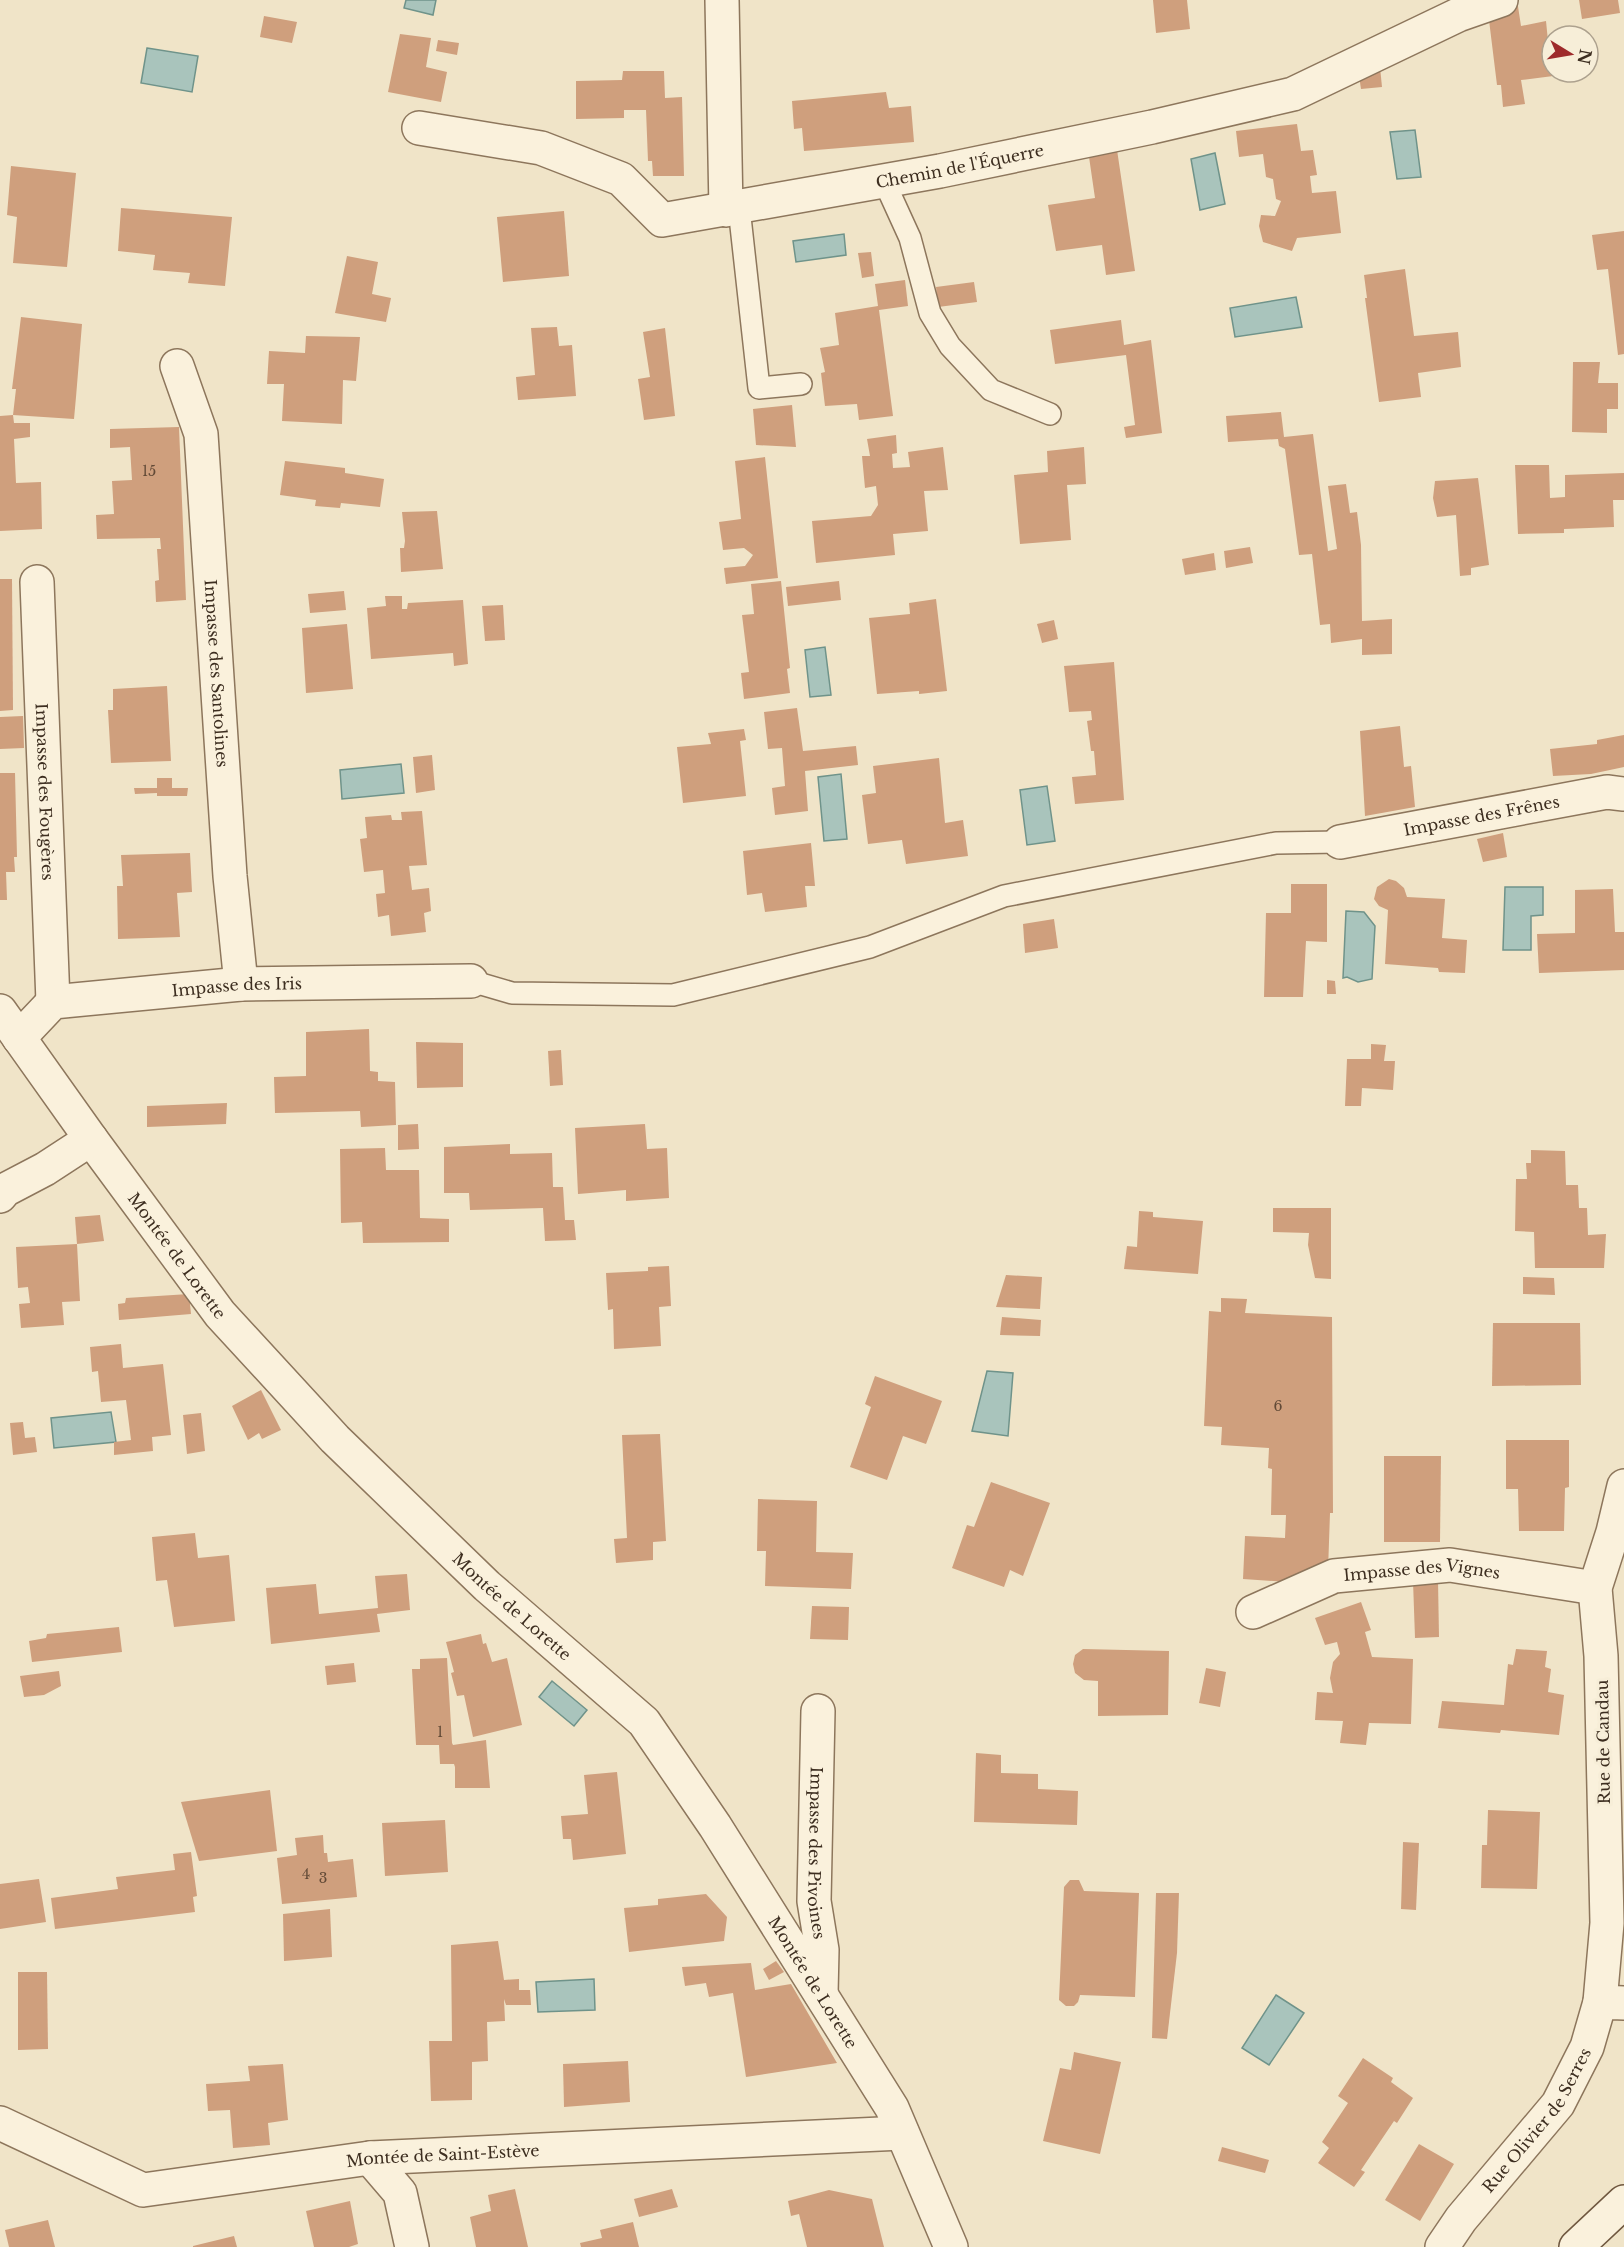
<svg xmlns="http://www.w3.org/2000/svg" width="1624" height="2247" viewBox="0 0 1624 2247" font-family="'Libre Baskerville',serif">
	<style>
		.water { fill: #a9c4bc; stroke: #6f938a; stroke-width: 1.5 }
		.building { fill: #cf9f7d }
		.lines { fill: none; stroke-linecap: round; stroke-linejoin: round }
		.service-casing { stroke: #8d765c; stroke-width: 24 }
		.minor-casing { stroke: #8d765c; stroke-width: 36 }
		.secondary-casing { stroke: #6f573f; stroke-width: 36 }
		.service { stroke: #faf1dc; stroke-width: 21 }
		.minor { stroke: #faf1dc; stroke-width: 33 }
		.secondary { stroke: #faf1dc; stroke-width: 33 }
		.labels { text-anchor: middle; stroke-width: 6; stroke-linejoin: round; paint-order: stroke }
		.number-label { font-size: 14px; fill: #624a37 }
		.street-label { font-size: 16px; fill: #3d2e20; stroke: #f7eed8 }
	</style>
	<rect width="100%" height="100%" fill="#f0e4c8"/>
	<g class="water">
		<path d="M406 0H436L433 15 404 8Z"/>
		<path d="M147 48 198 56 192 92 141 83Z"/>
		<path d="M1415 130 1421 177 1397 179 1390 132Z"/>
		<path d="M1215 153 1225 204 1200 210 1191 159Z"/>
		<path d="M844 234 846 255 796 262 793 241Z"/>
		<path d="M1296 297 1302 327 1235 337 1230 308Z"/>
		<path d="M825 647 831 695 810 697 805 650Z"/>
		<path d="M401 764 404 793 342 799 340 770Z"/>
		<path d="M841 774 847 839 824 841 818 777Z"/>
		<path d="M1047 786 1055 841 1027 845 1020 790Z"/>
		<path d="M1505 887H1543V915L1531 916V950H1503Z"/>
		<path d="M1346 911 1364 912 1375 926 1372 979 1358 982 1347 977 1343 978Z"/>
		<path d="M987 1371 1013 1373 1008 1436 972 1431Z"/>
		<path d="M111 1412 116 1442 54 1448 51 1418Z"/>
		<path d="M552 1681 587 1710 574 1726 539 1697Z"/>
		<path d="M594 1979 595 2010 538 2012 536 1982Z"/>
		<path d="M1276 1995 1304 2013 1269 2065 1242 2048Z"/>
	</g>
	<g class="building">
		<path d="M1153 0H1187L1190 29 1156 33Z"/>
		<path d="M1517 0 1521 26 1546 21 1548 41 1552 40V72H1560L1561 75 1521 80 1525 104 1503 107 1501 85H1497L1488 12Z"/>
		<path d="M1579 0H1618L1620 13 1582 19Z"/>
		<path d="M264 16 297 22 292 43 260 37Z"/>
		<path d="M400 34 431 38 426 67 447 72 441 102 388 92Z"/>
		<path d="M438 40 459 43 457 55 436 51Z"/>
		<path d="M1380 67 1382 87 1361 89 1358 69Z"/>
		<path d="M623 71H664L665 98 682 97 684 176H653L652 161H648L646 110H624V118L576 119V81L622 80Z"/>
		<path d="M886 92 889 108 911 106 914 142 804 151 802 128 794 129 792 101Z"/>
		<path d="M1297 124 1301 151 1313 150 1317 175 1310 176 1312 193 1336 191 1341 233 1297 238 1292 251 1263 242 1259 226 1261 215 1275 216 1281 201 1276 199 1273 179 1266 177 1263 154 1239 157 1236 131Z"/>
		<path d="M1116 143 1135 271 1106 275 1102 245 1056 251 1048 205 1095 198 1088 150Z"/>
		<path d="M11 166 76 173 67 267 13 263 17 217 7 215Z"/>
		<path d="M121 208 232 217 225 286 188 283 190 273 153 270 155 255 118 251Z"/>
		<path d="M564 211 569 276 503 282 497 217Z"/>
		<path d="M1624 231V354L1618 355 1608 269 1597 270 1592 235Z"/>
		<path d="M871 252 874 276 862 278 858 253Z"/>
		<path d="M347 256 378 262 372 294 391 298 386 322 335 313Z"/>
		<path d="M1405 269 1414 336 1458 332 1461 367 1418 373 1421 397 1379 402 1365 298H1367L1364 275Z"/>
		<path d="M905 280 908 306 879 310 893 416 859 420 857 404 825 406 821 373 825 372 820 348 839 345 835 313 878 306 875 284Z"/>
		<path d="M974 282 977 302 938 307 936 287Z"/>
		<path d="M21 317 82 324 76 397 74 419 13 415 14 423H30V437L14 439 16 483 41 482 42 529 0 531V416L13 415 16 389H12Z"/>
		<path d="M1121 320 1124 345 1151 340 1162 433 1126 438 1124 427 1135 425 1126 355 1055 364 1050 330Z"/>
		<path d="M557 327 559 346 572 345 576 396 518 400 516 377 535 375 531 328Z"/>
		<path d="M665 328 675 416 644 420 638 379 650 377 643 332Z"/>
		<path d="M306 336 360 337 356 381 343 380 342 424 282 421 284 384H267L269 351 305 353Z"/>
		<path d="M1573 362H1600L1598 383H1618V409H1607V433L1572 432Z"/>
		<path d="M792 405 796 447 756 445 753 409Z"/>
		<path d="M1281 412 1284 437 1313 434 1328 551 1337 549 1328 486 1346 484 1350 513 1357 512 1361 545 1362 621 1392 619V654L1362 655V639L1331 643 1330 624 1320 625 1312 554 1299 555 1285 449 1279 446 1278 439 1228 442 1226 416Z"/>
		<path d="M179 427 186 600 156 602 155 581 159 580 157 549H161L160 538 97 539 96 515 114 514 112 481 132 480 130 447 110 448V429Z"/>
		<path d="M896 435 897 453 892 454 893 468 910 467 908 452 943 447 948 490 924 491 928 531 893 534 895 555 816 563 812 521 871 516 878 505 876 486 865 488 862 456H870L867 439Z"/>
		<path d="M1084 447 1086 484 1067 485 1071 540 1020 544 1014 475 1048 472 1047 451Z"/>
		<path d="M765 457 778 578 726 584 724 568 745 566 753 555 744 548 723 550 719 522 741 519 735 461Z"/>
		<path d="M285 461 345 468V473L384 479 380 507 341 503 340 508 315 506 316 500 280 495Z"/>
		<path d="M1515 465H1549L1550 498 1565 497V475L1624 473V500H1613L1614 527 1564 529V533L1518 534Z"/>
		<path d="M1478 478 1489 565 1471 568V575L1460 576 1456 515 1437 517 1433 498 1435 481Z"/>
		<path d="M437 511 443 569 401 572 400 548H404L405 541 402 512Z"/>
		<path d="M1250 547 1253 563 1226 568 1224 551Z"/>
		<path d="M1214 553 1216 570 1185 575 1182 559Z"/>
		<path d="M0 579H12L13 710 0 711Z"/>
		<path d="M781 581 790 668 787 669 790 693 744 699 741 673 749 672 742 615 754 614 751 584Z"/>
		<path d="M839 581 841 600 788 606 786 587Z"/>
		<path d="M344 591 346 610 310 613 308 594Z"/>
		<path d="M385 596H402V609H407L408 603 463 600 468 664 454 666 453 653 371 659 367 608 386 606Z"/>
		<path d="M936 599 947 691 919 694V691L877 694 869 618 910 614 909 603Z"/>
		<path d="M503 605 505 640 485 641 482 606Z"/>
		<path d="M1054 620 1058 639 1042 643 1037 624Z"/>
		<path d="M347 624 353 689 306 693 302 628Z"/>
		<path d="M1114 662 1124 800 1075 804 1072 777 1096 775 1094 751H1091L1087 721 1092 720 1091 711 1069 712 1064 666Z"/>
		<path d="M167 686 171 761 111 763 108 710H113V689Z"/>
		<path d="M797 708 803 751 856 746 858 765 805 771 808 811 775 815 772 788 785 786 782 748 768 749 764 712Z"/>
		<path d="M23 716 24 748 0 749V717Z"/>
		<path d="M1400 726 1404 767 1411 766 1415 807 1365 816 1360 731Z"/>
		<path d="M744 729 746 740 740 741 746 796 683 803 677 747 711 744 708 733Z"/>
		<path d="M1624 735V767L1591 774 1553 776 1550 749 1597 744V740Z"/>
		<path d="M432 755 435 790 416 793 413 757Z"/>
		<path d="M939 758 945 823 963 820 968 856 906 864 902 840 868 844 862 795 876 793 873 766Z"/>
		<path d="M0 773H15L17 857H14L15 872H6L7 900H0Z"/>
		<path d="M157 778H172V788H188L187 796H157V793L135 794 134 788H157Z"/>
		<path d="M422 811 427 865 409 866 412 890 429 888 431 911 424 913 426 932 391 936 389 915 378 917 376 894 385 893 383 870 364 872 360 839 367 838 365 817 391 815 392 820H402L401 812Z"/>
		<path d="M1503 833 1507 857 1483 862 1477 839Z"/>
		<path d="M811 843 815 886H805L807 907 765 912 762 893 747 895 743 851Z"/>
		<path d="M190 853 192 892 177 893 180 937 118 939 117 886H123L121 855Z"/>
		<path d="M1389 879 1396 881 1404 888 1407 897 1445 899 1442 938 1467 940 1465 973 1439 972 1438 968 1385 964 1388 910 1379 906 1374 899 1377 887Z"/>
		<path d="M1291 884H1327V942L1306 941 1303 997H1264L1266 913H1291Z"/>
		<path d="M1613 889 1615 932H1624V970L1539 973 1537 934 1575 933V890Z"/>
		<path d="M1054 919 1058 948 1025 953 1023 924Z"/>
		<path d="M1327 980 1335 981 1336 994H1327Z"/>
		<path d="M369 1029 370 1071 378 1072V1081L395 1082 396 1125 361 1127 360 1111 275 1113 274 1077 306 1076V1032Z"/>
		<path d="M416 1042 463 1043V1087L417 1088Z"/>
		<path d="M1371 1044 1386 1045 1384 1061H1395L1393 1090 1362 1088 1361 1106H1345L1347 1059H1371Z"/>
		<path d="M561 1050 563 1085 550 1086 548 1051Z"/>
		<path d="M227 1103 226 1124 147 1127V1106Z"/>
		<path d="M418 1124 419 1149 398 1150V1125Z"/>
		<path d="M645 1124 647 1149 667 1148 669 1198 626 1201V1190L578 1194 575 1128Z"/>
		<path d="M510 1144V1154L552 1153 553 1187H563L565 1220H574L576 1240 545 1241 543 1208 470 1210 469 1193H444V1147Z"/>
		<path d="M385 1148 386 1170H419L420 1218 449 1219V1242L363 1243 362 1222 341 1223 340 1149Z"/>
		<path d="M1531 1150 1565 1151 1566 1185H1578L1579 1208H1587L1588 1235 1606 1234 1604 1268H1535L1534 1232 1515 1231 1516 1179H1527L1526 1163H1531Z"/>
		<path d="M1273 1208H1331V1279L1315 1278 1308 1245 1309 1233 1273 1232Z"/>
		<path d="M1139 1211 1153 1212V1217L1203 1221 1198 1274 1124 1269 1127 1246 1137 1247Z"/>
		<path d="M100 1215 104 1241 77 1244 75 1217Z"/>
		<path d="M77 1244 80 1301 62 1302 64 1325 21 1328 19 1304 30 1303 28 1287 18 1288 16 1247Z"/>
		<path d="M669 1266 671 1306 659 1307 661 1346 614 1349 613 1309 608 1310 606 1273 648 1271V1267Z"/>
		<path d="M1006 1275 1042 1277 1040 1309 996 1307Z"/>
		<path d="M1523 1277 1554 1278 1555 1295 1523 1294Z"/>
		<path d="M189 1294 191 1314 119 1320 118 1304 125 1303 126 1298Z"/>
		<path d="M1221 1298 1247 1299 1245 1313 1332 1317 1333 1513H1330L1328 1571 1287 1582 1243 1579 1245 1536 1285 1538 1286 1515H1271L1272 1469 1268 1468 1269 1448 1221 1445 1222 1427 1204 1426 1209 1311 1221 1312Z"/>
		<path d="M1002 1317 1041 1320 1040 1336 1000 1335Z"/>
		<path d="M1493 1323H1580L1581 1385 1492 1386Z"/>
		<path d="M121 1344 123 1368 163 1364 171 1435 152 1437 153 1451 114 1455V1442L131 1440 126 1400 101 1402 98 1371 92 1372 90 1347Z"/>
		<path d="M875 1376 942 1401 926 1444 903 1436 887 1480 850 1467 871 1407 865 1404Z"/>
		<path d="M261 1390 281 1430 262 1439 259 1433 248 1440 232 1406Z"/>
		<path d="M201 1413 205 1451 187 1454 183 1415Z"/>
		<path d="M23 1422 25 1438 35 1437 37 1452 13 1455 10 1423Z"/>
		<path d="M660 1434 666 1541 653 1542V1560L616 1563 614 1539 627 1538 622 1435Z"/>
		<path d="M1506 1440H1569V1487L1565 1488 1564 1531H1519L1518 1489H1506Z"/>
		<path d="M1384 1456H1441L1440 1542H1384Z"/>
		<path d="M991 1482 1050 1503 1023 1576 1010 1570 1004 1587 952 1568 967 1525 974 1527Z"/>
		<path d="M758 1499 817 1501 816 1552 853 1553 851 1589 765 1586 766 1551H757Z"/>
		<path d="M195 1533 198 1558 229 1555 235 1621 174 1627 167 1580 156 1581 152 1537Z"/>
		<path d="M407 1574 410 1610 377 1614 380 1632 271 1644 266 1588 316 1584 319 1614 378 1608 375 1576Z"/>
		<path d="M1438 1580 1439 1637 1415 1638 1413 1581Z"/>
		<path d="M1361 1602 1371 1630 1365 1632 1372 1657 1413 1659 1411 1724 1369 1723 1366 1745 1340 1743 1343 1721 1315 1720 1317 1692 1333 1693 1330 1678 1333 1662 1340 1654 1337 1642 1325 1645 1315 1618Z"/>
		<path d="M812 1606 849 1607 848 1640 810 1639Z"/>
		<path d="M119 1627 122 1652 32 1662 29 1641 46 1638 47 1634Z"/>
		<path d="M481 1634 483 1644 486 1643 492 1662 507 1658 522 1725 473 1737 464 1695 457 1696 451 1673 454 1672 446 1642Z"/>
		<path d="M1083 1649 1169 1651 1168 1715 1098 1716V1681L1084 1680 1075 1673 1073 1664 1075 1655Z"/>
		<path d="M1516 1649 1547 1651 1545 1667 1551 1669 1548 1692 1564 1695 1559 1735 1501 1730 1500 1733 1438 1728 1442 1701 1504 1705 1508 1664 1513 1665Z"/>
		<path d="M447 1658 452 1743 453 1745 486 1740 490 1788H455V1767L454 1764H440L439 1745H416L412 1669H420V1659Z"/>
		<path d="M354 1663 356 1682 327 1685 325 1666Z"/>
		<path d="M1206 1668 1226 1672 1220 1707 1199 1703Z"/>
		<path d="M59 1671 61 1686 44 1695 24 1697 20 1676Z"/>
		<path d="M976 1753 1001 1755V1773L1038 1774V1789L1078 1791 1077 1825 974 1822Z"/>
		<path d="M617 1772 626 1854 573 1860 571 1839H563L561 1816 588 1814 584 1775Z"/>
		<path d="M270 1790 277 1851 199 1861 181 1802Z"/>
		<path d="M1488 1810 1540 1812 1537 1889 1481 1888 1482 1845H1487Z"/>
		<path d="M445 1820 448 1872 385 1876 382 1823Z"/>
		<path d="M323 1835 324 1853H327L328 1862 353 1859 357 1897 282 1904 277 1858 297 1855 295 1838Z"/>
		<path d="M1403 1842 1419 1843 1416 1910 1401 1909Z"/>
		<path d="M191 1852 197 1896 193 1897 195 1912 55 1929 51 1898 118 1889 116 1877 175 1870 173 1854Z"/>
		<path d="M39 1879 46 1922 0 1929V1884Z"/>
		<path d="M1070 1880H1079L1084 1891 1139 1893 1135 1997 1080 1995 1078 2002 1074 2006H1066L1059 2000 1064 1887Z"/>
		<path d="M1156 1893H1179L1177 1953 1167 2039 1152 2038Z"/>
		<path d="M706 1894 727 1917 724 1941 629 1952 624 1908 658 1905V1899Z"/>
		<path d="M330 1909 332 1957 284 1961 283 1914Z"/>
		<path d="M498 1941 504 1980 519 1979V1990H530L531 2005H506L504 1999 505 2021 487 2022 488 2061 472 2062V2100L431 2101 429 2041H452L451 1945Z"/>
		<path d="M776 1961 784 1972 769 1980 763 1969Z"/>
		<path d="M751 1963 755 1990 791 1984 837 2063 746 2077 733 1993 709 1997 706 1983 685 1986 682 1967Z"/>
		<path d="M18 1972H47L48 2049 18 2050Z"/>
		<path d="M1074 2052 1121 2062 1100 2154 1043 2141 1060 2068 1071 2070Z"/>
		<path d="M1363 2058 1393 2078 1391 2082 1413 2098 1397 2123 1394 2121 1361 2170 1365 2172 1354 2187 1318 2163 1329 2148 1322 2142 1348 2103 1338 2096Z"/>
		<path d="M628 2061 630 2102 564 2107 563 2064Z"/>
		<path d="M283 2064 288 2120 268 2123 270 2145 233 2148 230 2110 208 2111 206 2084 250 2081 248 2066Z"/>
		<path d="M1419 2144 1454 2164 1420 2221 1385 2200Z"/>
		<path d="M1222 2147 1269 2160 1265 2173 1218 2161Z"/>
		<path d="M515 2189 528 2247H476L470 2217 491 2211 488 2195Z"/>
		<path d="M672 2189 678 2207 639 2217 634 2199Z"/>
		<path d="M829 2190 872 2199 884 2247H807L799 2214 791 2216 788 2201Z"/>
		<path d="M350 2201 358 2244 349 2247H314L306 2211Z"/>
		<path d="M48 2220 55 2247H9L5 2230Z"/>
		<path d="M633 2222 639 2247H581L580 2243 602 2238 600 2230Z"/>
		<path d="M234 2236 237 2247H193V2246Z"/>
	</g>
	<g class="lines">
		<defs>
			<g id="service">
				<path d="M884 181 910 238 930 313 950 346 991 390 1050 414"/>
				<path d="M739 208 759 388 801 384"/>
				<path d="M471 981 512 993 673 995 870 947 1004 896 1276 843 1340 842"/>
			</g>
			<g id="minor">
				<path d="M722 0 726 210"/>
				<path id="s1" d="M419 128 541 148 621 179 662 220 940 171 1152 127 1293 94 1458 15 1501 0"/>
				<path id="s2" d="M177 366 201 434 230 876 241 984"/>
				<path id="s3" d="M37 582 53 1002"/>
				<path id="s4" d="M1340 842 1607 792 1624 794"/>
				<path id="s5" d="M0 1011 91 1139 220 1314 335 1439 487 1586 644 1722 715 1826 892 2108 951 2247"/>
				<path id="s6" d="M19 1038 53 1002 241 984 471 981"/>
				<path d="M0 1196 5 1190 45 1169 91 1139"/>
				<path id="s7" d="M1253 1612 1334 1576 1450 1565 1595 1588"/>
				<path id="s8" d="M818 1711 814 1901 822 1950 821 1994"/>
				<path d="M1600 2002 1607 1923 1601 1656 1595 1588 1613 1532 1624 1486"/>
				<path id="s9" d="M0 2123 143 2190 370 2158 902 2133"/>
				<path d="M370 2158 400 2193 412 2247"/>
				<path id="s10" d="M1442 2247 1461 2219 1558 2104 1587 2047 1600 2002 1624 2003"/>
			</g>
			<path id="secondary" d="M1576 2247 1624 2202"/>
		</defs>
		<use href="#service" class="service-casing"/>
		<use href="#minor" class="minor-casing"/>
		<use href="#secondary" class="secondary-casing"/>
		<use href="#service" class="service"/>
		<use href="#minor" class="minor"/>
		<use href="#secondary" class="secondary"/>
	</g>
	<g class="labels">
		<g class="number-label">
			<text x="149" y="476">15</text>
			<text x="1278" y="1411">6</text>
			<text x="440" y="1737">1</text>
			<text x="306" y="1879">4</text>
			<text x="323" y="1883">3</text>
		</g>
		<g class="street-label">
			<text dy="6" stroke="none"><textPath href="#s1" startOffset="570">Chemin de l'Équerre</textPath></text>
			<text dy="6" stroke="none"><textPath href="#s2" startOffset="312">Impasse des Santolines</textPath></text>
			<text dy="6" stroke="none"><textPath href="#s3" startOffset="210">Impasse des Fougères</textPath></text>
			<text dy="6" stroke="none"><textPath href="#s4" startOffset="144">Impasse des Frênes</textPath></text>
			<text dy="6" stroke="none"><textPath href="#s6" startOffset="234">Impasse des Iris</textPath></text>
			<text dy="6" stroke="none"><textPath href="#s5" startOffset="302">Montée de Lorette</textPath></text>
			<text dy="6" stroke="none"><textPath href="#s7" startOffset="177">Impasse des Vignes</textPath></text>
			<text dy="6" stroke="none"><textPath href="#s5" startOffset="788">Montée de Lorette</textPath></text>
			<text transform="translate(1603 1742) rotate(-91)" y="6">Rue de Candau</text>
			<text dy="6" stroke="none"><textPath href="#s8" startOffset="142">Impasse des Pivoines</textPath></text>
			<text dy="6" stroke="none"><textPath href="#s5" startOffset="1274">Montée de Lorette</textPath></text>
			<text dy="6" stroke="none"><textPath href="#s10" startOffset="159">Rue Olivier de Serres</textPath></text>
			<text dy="6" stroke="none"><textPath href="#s9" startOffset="460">Montée de Saint-Estève</textPath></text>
		</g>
	</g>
	<g transform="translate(1570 54) rotate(101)"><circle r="28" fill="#f7eed8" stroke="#ada18e" stroke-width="1.5"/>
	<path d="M0-4.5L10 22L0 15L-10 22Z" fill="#9e2a2b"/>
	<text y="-9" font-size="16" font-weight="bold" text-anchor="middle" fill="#3d2e20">N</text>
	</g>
</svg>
